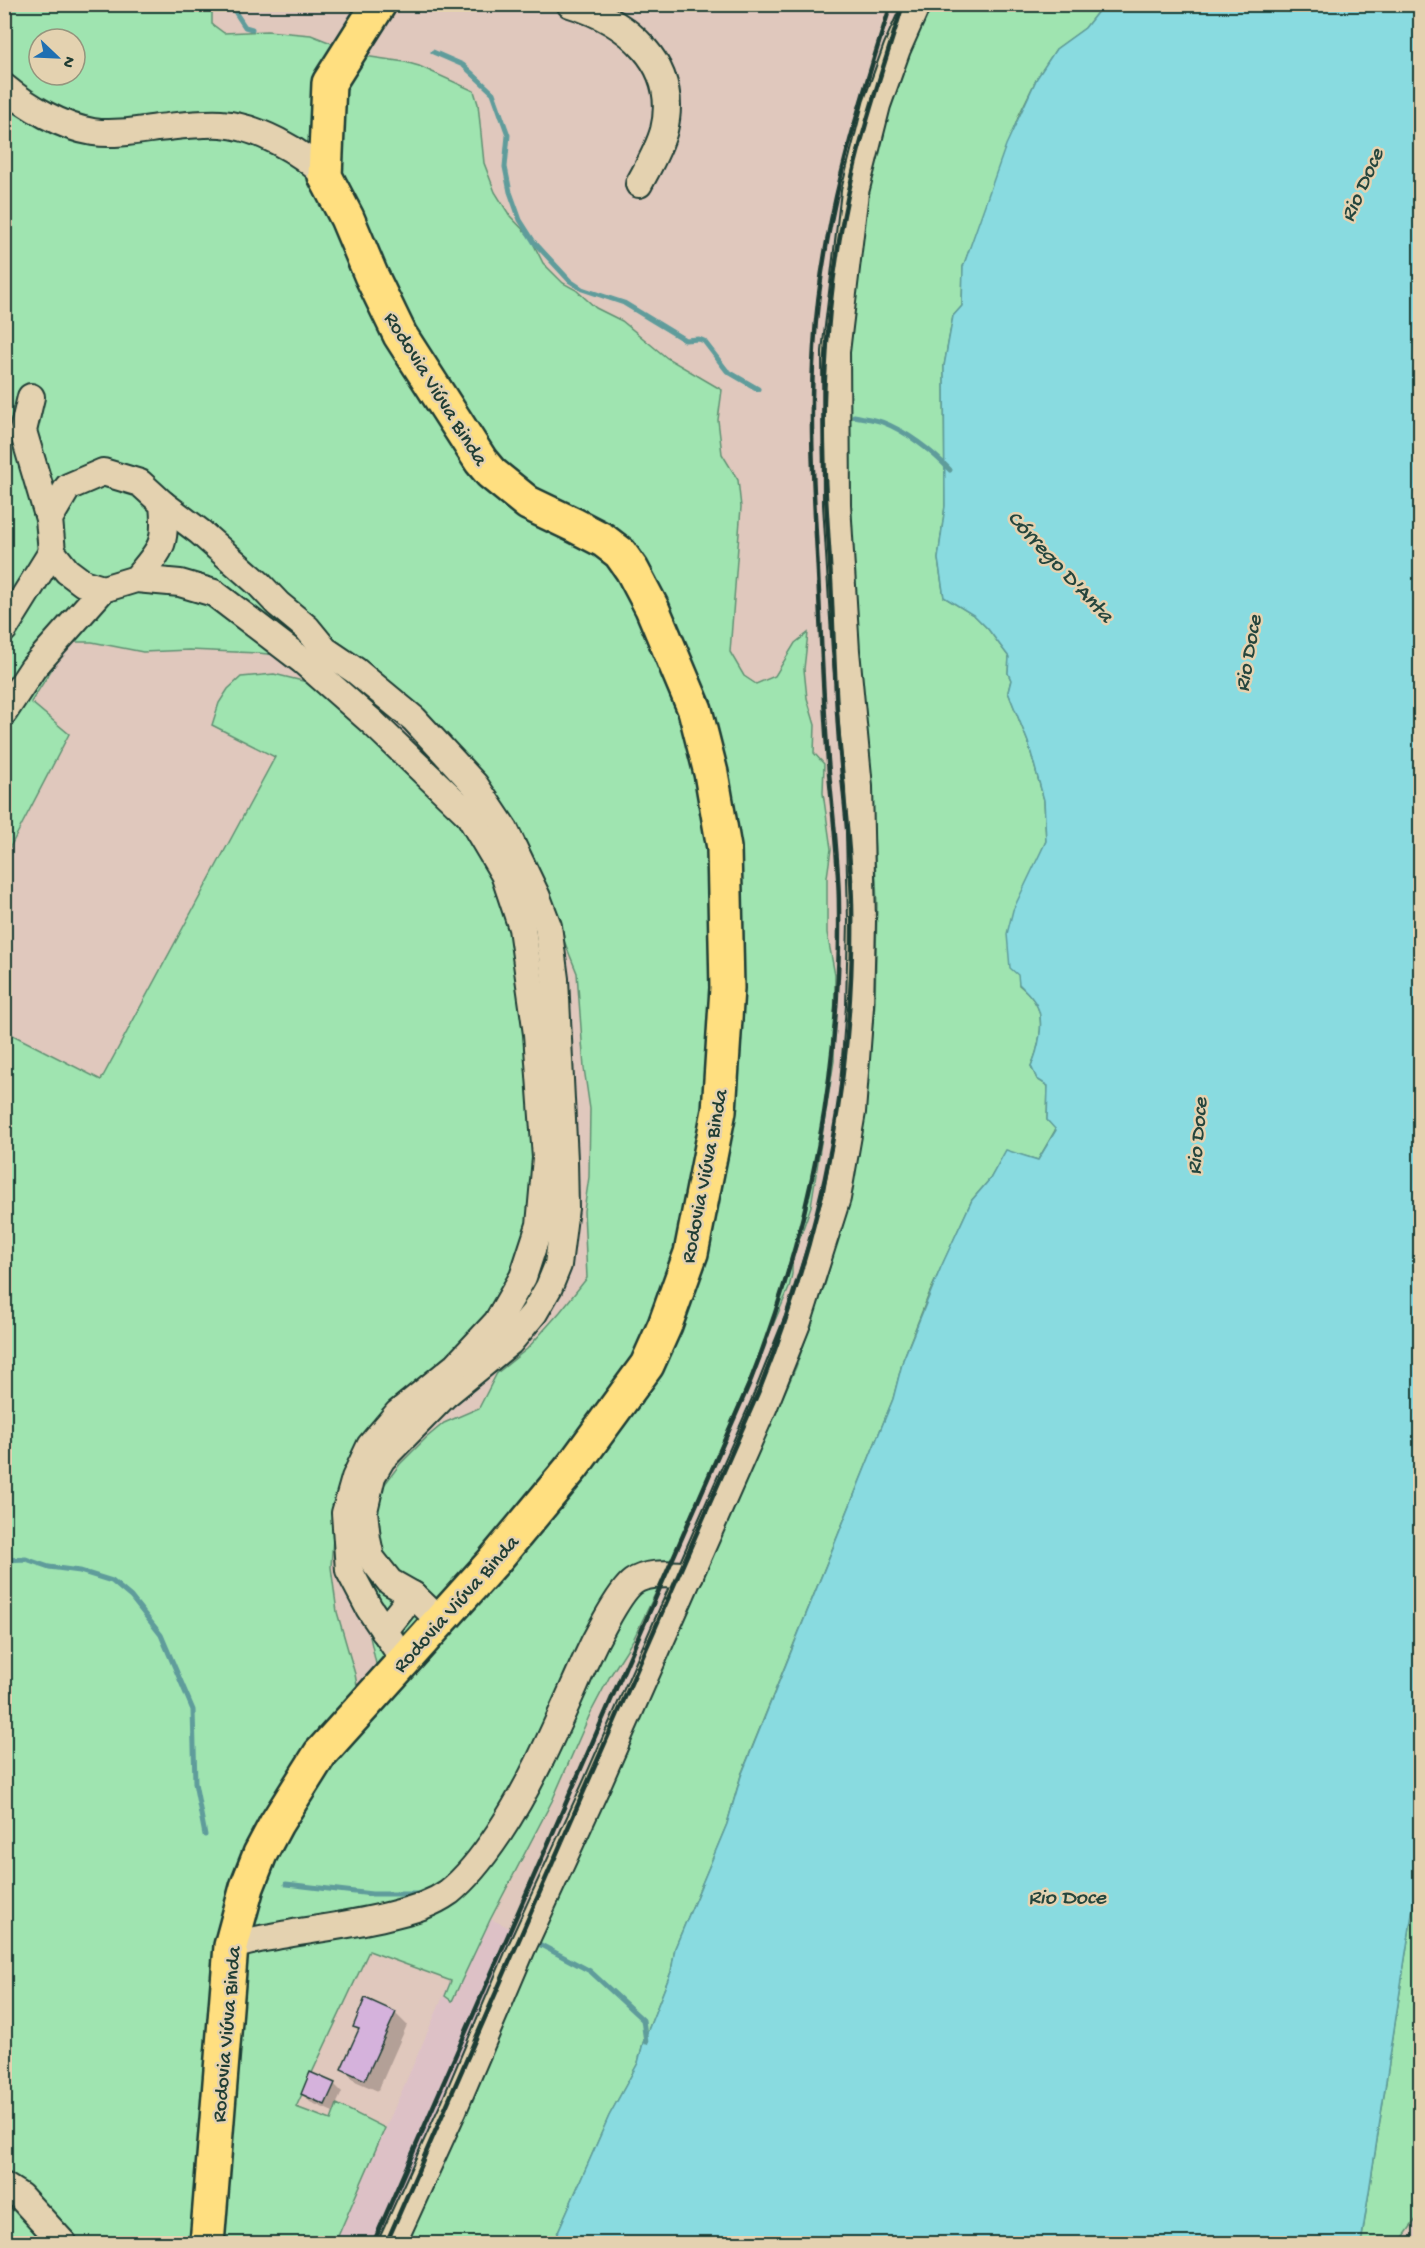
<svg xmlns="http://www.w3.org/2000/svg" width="1425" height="2248" viewBox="0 0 1425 2248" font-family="'Gochi Hand',sans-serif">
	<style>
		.built { fill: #ddc1c6 }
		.green { fill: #9fe4b0; stroke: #5f9072; stroke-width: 1.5; fill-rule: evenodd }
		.water { fill: #89dbe0; stroke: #5f9c9b; stroke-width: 1.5 }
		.shadow { fill: #0003 }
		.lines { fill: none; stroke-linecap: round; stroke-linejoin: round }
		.stream { stroke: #5f9c9b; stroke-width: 5 }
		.building { fill: #d5b2dc; stroke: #1f3d34; stroke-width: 1.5 }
		.minor-casing { stroke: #1f3d34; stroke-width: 30 }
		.major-casing { stroke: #1f3d34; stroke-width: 38 }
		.minor { stroke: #e4d2b0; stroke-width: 26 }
		.major { stroke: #ffdf80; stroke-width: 33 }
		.rail { stroke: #1f3d34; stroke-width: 4.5 }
		.labels { text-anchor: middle; stroke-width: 5; stroke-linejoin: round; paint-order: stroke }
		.street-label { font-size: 21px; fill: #1f3d34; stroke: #e4d2b0 }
		.water-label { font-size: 22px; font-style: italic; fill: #24453d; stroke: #e4d2b0 }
	</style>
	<rect width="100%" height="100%" fill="#e0c8bd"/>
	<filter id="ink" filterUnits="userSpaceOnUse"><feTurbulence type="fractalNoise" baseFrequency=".0167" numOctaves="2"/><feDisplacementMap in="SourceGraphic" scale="12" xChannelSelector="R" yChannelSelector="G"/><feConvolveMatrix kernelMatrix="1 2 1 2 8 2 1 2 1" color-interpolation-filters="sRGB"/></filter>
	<g filter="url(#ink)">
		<path class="built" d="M479 1914 537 1940 406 2243 335 2244Z"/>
		<g class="green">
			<path d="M5 5H212V24L224 33 267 31 311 35 364 56 405 62 419 66 474 91 478 104 484 163 495 192 510 216 530 237 543 263 563 283 576 290 596 308 622 321 667 358 722 390 718 420 722 454 738 480 741 507 730 652 744 676 756 684 775 676 795 643 808 633 804 669 807 698 815 725 814 753 824 764 823 793 831 849 827 877V933L835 975 834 1061 811 1206 792 1260V1274L789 1288 670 1563 633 1640 610 1676 590 1714 552 1801 490 1920 452 2001 445 1996 451 1981 369 1951 296 2107 331 2120 337 2104 385 2128 335 2243H5V1031L101 1080 275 757 212 725 219 703 228 689 241 677 274 674 311 683 389 732 534 915 537 963 546 1012 549 1271 520 1324 376 1435 336 1494 331 1567 337 1612 355 1674 360 1703 382 1691 361 1596 357 1545 369 1505 400 1464 426 1438 444 1423 479 1408 497 1373 527 1349 560 1312 587 1278 584 1211 589 1177 590 1109 584 1068 577 973 550 906 424 747 380 697 304 663 277 655 258 653 189 650 143 652 92 642H69L31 702 69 734 5 857ZM39 39H75V75H39Z"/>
			<path d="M912 5H1103L1085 28 1056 49 1037 78 1019 115 963 267 962 306 953 316 944 366 945 506 938 559 944 597 975 616 988 629 1009 657 1008 673 1011 680 1008 692 1028 742 1044 800 1046 841 1032 874 1019 985C1026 991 1033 997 1037 1006 1045 1022 1038 1051 1031 1066L1037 1079 1048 1086 1047 1120 1056 1129 1038 1160 1006 1151 990 1179 972 1200 929 1294 903 1360 893 1399 882 1426 741 1775 727 1824 675 1948 671 1972 643 2043 638 2063 609 2116 553 2243 387 2244 656 1681 708 1566 796 1367 826 1281 838 1237 865 1100 875 1003 877 905 873 808 858 695 842 376 866 194Z"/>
			<path d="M1420 1862V2214L1399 2243 1361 2244Z"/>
		</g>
		<path class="water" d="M1103 5H1420V1862L1361 2243H553L609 2116 638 2063 643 2043 671 1972 675 1948 727 1824 741 1776 882 1426 893 1399 903 1360 941 1267 972 1200 990 1179 1006 1150 1038 1160 1056 1130 1047 1120 1048 1086 1037 1079 1031 1066C1038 1051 1045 1022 1037 1006 1033 997 1026 991 1019 984L1018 975 1010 968 1007 934 1013 910 1046 841 1044 800 1028 742 1008 692 1011 680 1008 673 1009 657 988 629 975 616 944 597 938 559 945 506 944 366 953 316 962 306 963 267 1006 145 1037 78 1056 49 1085 28Z"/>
		<g class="shadow">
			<path d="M395 2013 407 2025 378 2091 355 2081 343 2069 359 2031 354 2026Z"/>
			<path d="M334 2084 342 2092 333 2112 310 2102 303 2094Z"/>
		</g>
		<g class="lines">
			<g class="stream">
				<path d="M230 4 245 27 252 29"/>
				<path d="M433 52 463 65 493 93 508 135 505 167 510 192 520 220 534 242 570 281 582 289 624 303 685 340 699 339 704 341 727 371 758 389"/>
				<path d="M854 416C863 418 873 419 882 422 906 431 932 451 950 470"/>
				<path d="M4 1560 26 1559 49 1567 80 1571 112 1581 131 1597 161 1635 193 1710 195 1783 205 1835"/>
				<path d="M286 1884 372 1894H418"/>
				<path d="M539 1944 590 1971 643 2020 646 2042"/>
			</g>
		</g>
		<g class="building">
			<path d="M365 1998 396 2012 365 2080 341 2069 359 2029 353 2027Z"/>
			<path d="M310 2072 335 2083 325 2105 301 2094Z"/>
		</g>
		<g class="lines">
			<defs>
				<g id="minor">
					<path d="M570 4C626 21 680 63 664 130 659 149 648 167 639 184"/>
					<path d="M4 87C28 107 62 127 93 132 114 135 136 131 157 128 178 126 200 123 221 124 256 126 302 151 325 176"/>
					<path d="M31 397 23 431 49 519"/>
					<path d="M163 504 200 532 259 584 278 604 307 628 325 650 356 671 414 719 475 785 505 830 537 897 548 926 555 979 564 1160 565 1208 558 1265 549 1287 534 1313 510 1342 445 1395 382 1459 372 1476 364 1511 367 1539 371 1558 390 1582 413 1595 439 1620"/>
					<path d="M136 579C161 549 167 546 163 504L140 483 103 472 68 487 49 519 52 552 67 571 83 583 103 589 136 579 180 583 214 593 303 661 372 722 469 815 504 874 522 928 537 1034 546 1158 540 1225 523 1277 497 1322 456 1366 398 1413 370 1446 355 1478 345 1513 349 1570 369 1608 404 1660"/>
					<path d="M4 629 52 552"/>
					<path d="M4 712 33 668 103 589"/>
					<path d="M384 1631 413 1595"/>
					<path d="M231 1946C244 1943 257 1939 271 1937 312 1929 354 1925 395 1914 415 1909 432 1904 449 1892 469 1876 485 1854 499 1833 534 1780 558 1722 584 1664 592 1646 618 1593 633 1582 648 1571 672 1575 690 1575"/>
					<path d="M4 2186 20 2196 64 2244"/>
					<path d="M392 2244 454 2108 522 1948 597 1785 764 1406 798 1321 837 1198 852 1112 860 1006 862 921 859 787 846 651 837 504 836 352 855 192 877 105 897 49 917 4"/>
				</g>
				<path id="major" d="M207 2244 231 1946 247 1887 260 1854 276 1824 320 1754 494 1561 573 1466 647 1365 665 1325 691 1253 719 1111 727 988 724 848 711 773 695 710 652 608 632 570 620 553 603 540 574 525 528 503 491 473 481 461 400 335 371 275 347 218 325 176 329 83 379 4"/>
			</defs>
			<use href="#minor" class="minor-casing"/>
			<use href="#major" class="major-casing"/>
			<use href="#minor" class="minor"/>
			<use href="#major" class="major"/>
			<g class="rail">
				<path d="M373 2244 750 1382C810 1230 841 1072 839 908 839 859 832 810 828 761 823 698 821 635 818 572 814 496 809 422 814 347 821 228 855 117 891 4"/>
				<path d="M386 2244 761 1386C822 1233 855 1070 852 904 851 857 845 811 841 764 835 703 834 641 831 580 827 512 821 444 825 376 828 308 837 240 853 173 866 116 886 60 903 4"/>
			</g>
		</g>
	</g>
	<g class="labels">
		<g class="street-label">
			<text transform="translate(437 388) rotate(58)" y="7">Rodovia Viúva Binda</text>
			<text transform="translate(703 1176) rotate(-79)" y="7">Rodovia Viúva Binda</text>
			<text transform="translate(455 1603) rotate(-48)" y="7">Rodovia Viúva Binda</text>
			<text transform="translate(225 2034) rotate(-85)" y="7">Rodovia Viúva Binda</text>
		</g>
		<g class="water-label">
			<text transform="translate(1360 184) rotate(-66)" y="8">Rio Doce</text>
			<text transform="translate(1062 565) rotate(47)" y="8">Córrego D'Anta</text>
			<text transform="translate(1246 653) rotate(-80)" y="8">Rio Doce</text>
			<text transform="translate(1195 1136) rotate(-85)" y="8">Rio Doce</text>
			<text x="1067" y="1903">Rio Doce</text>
		</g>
	</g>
	<rect width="1425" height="2248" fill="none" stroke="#e4d2b0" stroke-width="24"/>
	<rect x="12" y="12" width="1401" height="2224" fill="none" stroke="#1f3d34" stroke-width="2" filter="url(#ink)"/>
	<g transform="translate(57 57) rotate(113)"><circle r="28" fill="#e4d2b0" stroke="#95967e" stroke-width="1.5"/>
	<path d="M0-4.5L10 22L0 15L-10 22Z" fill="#1f6fb2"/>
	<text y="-9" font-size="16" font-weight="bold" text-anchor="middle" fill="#1f3d34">N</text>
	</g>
</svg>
